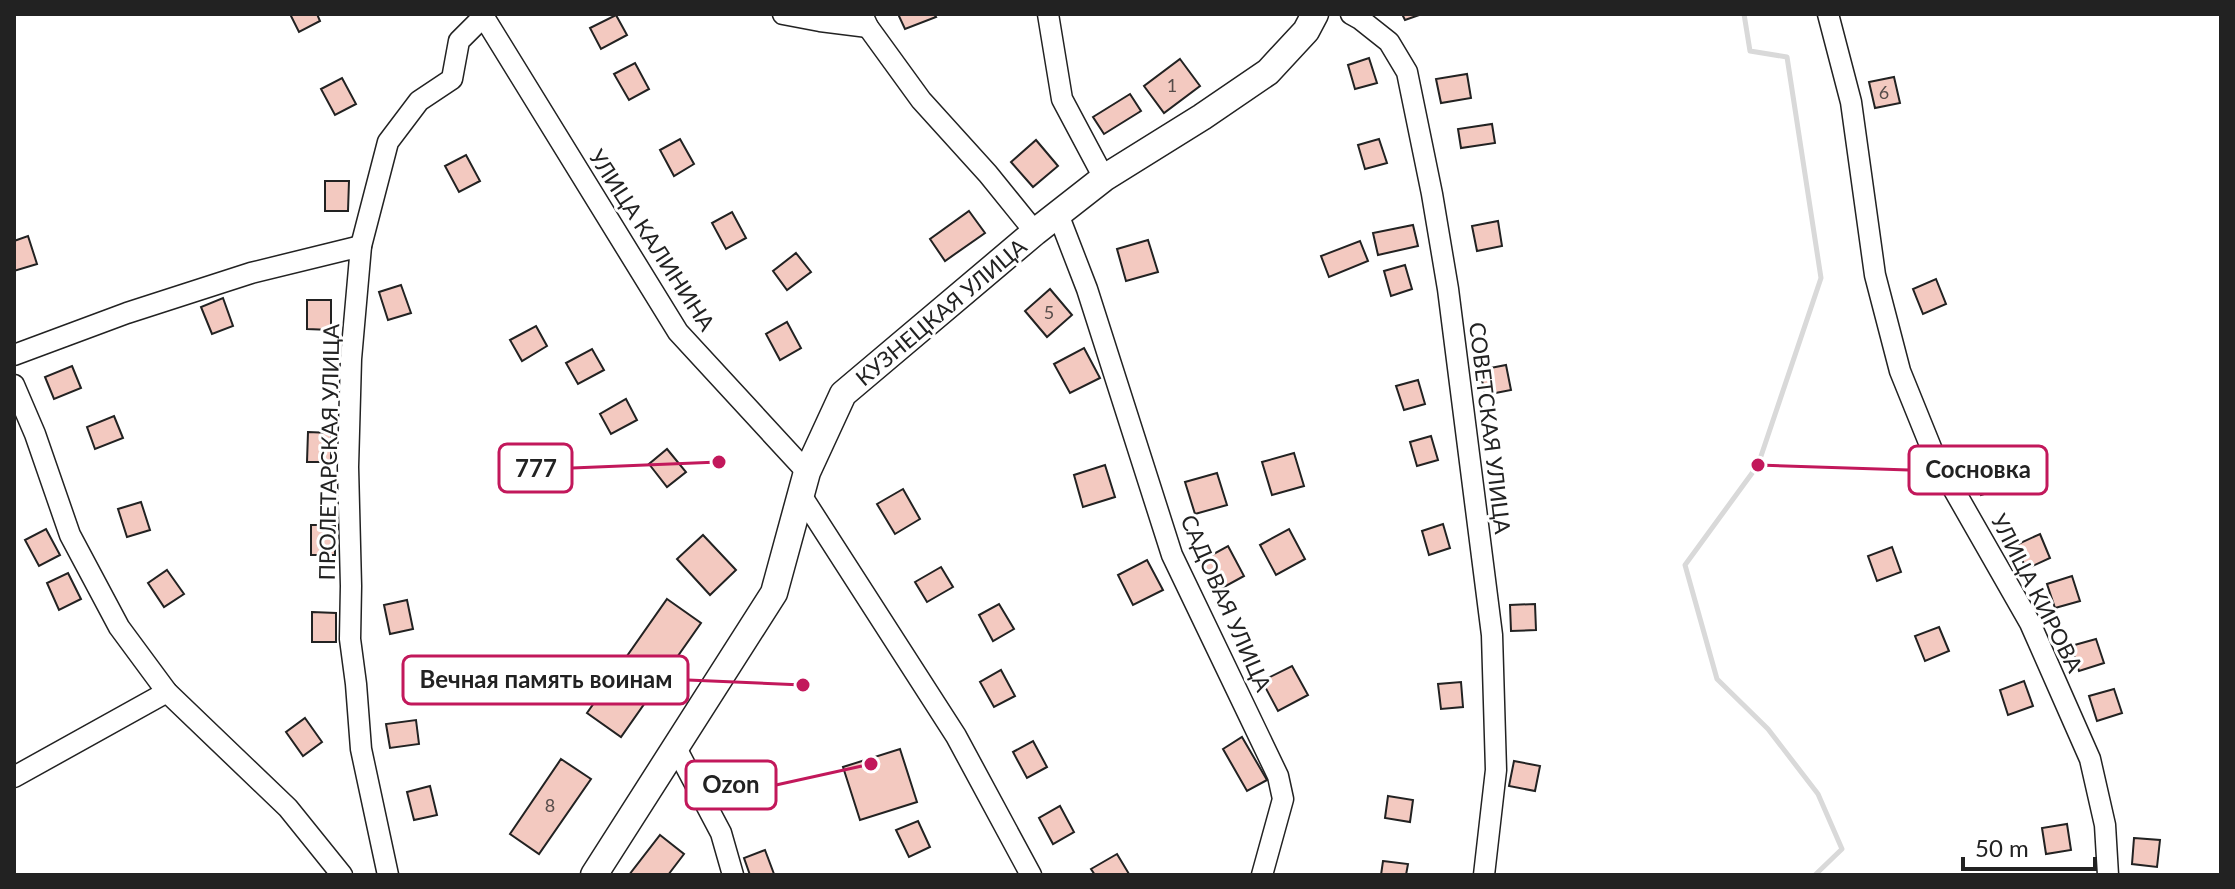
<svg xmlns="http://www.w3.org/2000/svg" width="2235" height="889" viewBox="0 0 2235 889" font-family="Lato,sans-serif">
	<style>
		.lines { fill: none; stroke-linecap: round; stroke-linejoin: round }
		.stream { stroke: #d9d9d9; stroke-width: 5 }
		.building { fill: #f3c9c0; stroke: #222; stroke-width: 2 }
		.minor-casing { stroke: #222; stroke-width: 23 }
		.major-casing { stroke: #222; stroke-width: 29 }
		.minor { stroke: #fff; stroke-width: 20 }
		.major { stroke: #fff; stroke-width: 26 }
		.labels { text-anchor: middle; stroke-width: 6; stroke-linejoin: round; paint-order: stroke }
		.number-label { font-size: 18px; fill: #564c4a }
		.street-label { font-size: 22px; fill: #222; stroke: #fff }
		.leader { fill: none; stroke: #c2185b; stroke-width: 3 }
		.callout-dot { fill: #c2185b; stroke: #fff; stroke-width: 3 }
		.callout { fill: #fff; stroke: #c2185b; stroke-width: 3 }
		.callout-label { font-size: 24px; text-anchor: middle; font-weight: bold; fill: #222 }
	</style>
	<rect width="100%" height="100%" fill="#fff"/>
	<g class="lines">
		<path class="stream" d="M1744 14 1750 51 1787 57 1821 278 1758 465 1685 565 1717 679 1768 729 1818 794 1842 849 1815 875"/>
	</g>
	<g class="building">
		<path d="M290 14H317L320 21 299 32Z"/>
		<path d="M898 14H934L936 17 905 29Z"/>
		<path d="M1402 14H1422L1405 20Z"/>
		<path d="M616 15 627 35 601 49 590 28Z"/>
		<path d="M1369 58 1377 83 1355 89 1348 65Z"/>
		<path d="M1180 59 1200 86 1164 113 1144 86Z"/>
		<path d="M635 63 649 89 629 100 614 74Z"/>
		<path d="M1467 74 1471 98 1441 103 1436 79Z"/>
		<path d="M1894 77 1900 103 1875 108 1869 82Z"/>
		<path d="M342 78 356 104 335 115 321 89Z"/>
		<path d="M1130 94 1141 111 1104 134 1093 117Z"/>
		<path d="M1492 124 1495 143 1461 148 1458 129Z"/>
		<path d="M680 139 694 164 674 176 660 150Z"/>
		<path d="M1379 139 1387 163 1365 169 1358 145Z"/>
		<path d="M1036 140 1058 166 1033 187 1011 162Z"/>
		<path d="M466 155 480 181 459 192 445 166Z"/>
		<path d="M325 181H349L348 211H325Z"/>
		<path d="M969 211 985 233 945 261 930 239Z"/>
		<path d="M732 212 746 238 726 249 712 223Z"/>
		<path d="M1498 221 1502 246 1477 251 1472 226Z"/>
		<path d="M1413 225 1418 246 1378 255 1373 233Z"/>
		<path d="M28 236 37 264 14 271V241Z"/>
		<path d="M1148 240 1158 272 1126 281 1117 249Z"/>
		<path d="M1360 241 1368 261 1329 277 1321 256Z"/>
		<path d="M796 253 811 272 787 290 773 271Z"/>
		<path d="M1405 265 1412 289 1391 296 1384 271Z"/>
		<path d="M1936 279 1946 304 1923 314 1913 289Z"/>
		<path d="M401 285 411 313 388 320 379 292Z"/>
		<path d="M1050 289 1072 315 1047 337 1025 311Z"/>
		<path d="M223 298 233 326 212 334 201 307Z"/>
		<path d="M307 300H331V330L307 329Z"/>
		<path d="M787 322 801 348 780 360 766 334Z"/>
		<path d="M536 326 547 346 522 361 510 340Z"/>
		<path d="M1084 348 1100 378 1070 393 1054 364Z"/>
		<path d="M592 349 604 370 578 384 566 363Z"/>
		<path d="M1506 365 1511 390 1485 395 1480 370Z"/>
		<path d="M72 366 81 388 54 399 45 377Z"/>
		<path d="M1418 380 1425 404 1404 410 1396 386Z"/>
		<path d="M626 399 637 420 611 434 600 414Z"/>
		<path d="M114 416 123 438 95 449 87 427Z"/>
		<path d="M308 432 331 433V462H307Z"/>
		<path d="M1431 436 1438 460 1417 466 1410 442Z"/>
		<path d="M667 449 686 472 667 487 649 464Z"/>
		<path d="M1294 453 1304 486 1272 495 1262 462Z"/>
		<path d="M1999 463 2007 487 1981 495 1974 471Z"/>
		<path d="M1105 465 1115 497 1083 507 1074 475Z"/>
		<path d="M1217 473 1227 505 1195 514 1185 482Z"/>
		<path d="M903 489 920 519 895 534 877 504Z"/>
		<path d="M141 502 150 530 127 537 118 509Z"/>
		<path d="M1443 524 1450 548 1429 555 1422 531Z"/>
		<rect x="311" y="525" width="24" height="30"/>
		<path d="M46 529 60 555 39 566 25 540Z"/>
		<path d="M1289 529 1305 559 1276 575 1260 545Z"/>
		<path d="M2040 534 2050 558 2026 569 2016 545Z"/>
		<path d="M703 535 736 570 710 595 677 559Z"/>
		<path d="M1228 546 1244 576 1215 592 1199 562Z"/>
		<path d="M1892 547 1901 572 1877 581 1868 556Z"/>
		<path d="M1147 560 1163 590 1133 605 1118 575Z"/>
		<path d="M941 567 953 587 927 602 915 582Z"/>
		<path d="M167 570 184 594 164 607 148 583Z"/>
		<path d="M68 573 81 599 59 610 47 583Z"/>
		<path d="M2072 576 2080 601 2055 608 2047 584Z"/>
		<path d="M667 599 701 623 621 737 587 713Z"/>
		<path d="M407 600 413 629 390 634 384 605Z"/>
		<path d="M999 604 1014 629 993 641 979 615Z"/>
		<path d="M1535 604 1536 630 1511 631 1510 605Z"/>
		<path d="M312 612 336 613V642H312Z"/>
		<path d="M1939 627 1949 651 1925 661 1915 636Z"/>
		<path d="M2096 639 2104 663 2079 671 2071 646Z"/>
		<path d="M1292 666 1308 695 1278 711 1262 681Z"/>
		<path d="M1001 670 1015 696 994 707 980 682Z"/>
		<path d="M2024 681 2033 706 2008 715 2000 690Z"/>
		<path d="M1461 682 1463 707 1441 709 1438 684Z"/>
		<path d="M2114 689 2122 713 2097 721 2089 696Z"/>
		<path d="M305 718 322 742 303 756 286 732Z"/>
		<path d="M416 720 419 744 390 748 386 724Z"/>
		<path d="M1242 737 1267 780 1247 791 1223 749Z"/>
		<path d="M1033 741 1047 767 1027 778 1013 752Z"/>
		<path d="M900 749 917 802 860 820 843 767Z"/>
		<path d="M561 759 591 779 539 854 510 834Z"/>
		<path d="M1514 761 1540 766 1535 791 1509 786Z"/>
		<path d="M430 786 437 815 414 820 407 792Z"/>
		<path d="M1388 796 1413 800 1410 822 1385 818Z"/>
		<path d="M1060 806 1074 832 1053 844 1039 818Z"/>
		<path d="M918 821 930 847 909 857 896 830Z"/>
		<path d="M2067 824 2071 850 2046 854 2042 828Z"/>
		<path d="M660 835 684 854 668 875H629Z"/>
		<path d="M2134 838 2160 840 2157 867 2132 864Z"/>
		<path d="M765 850 774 874 750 875 744 858Z"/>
		<path d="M1117 854 1129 874 1095 875 1091 869Z"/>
		<path d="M1383 861 1408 864 1406 875H1381Z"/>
	</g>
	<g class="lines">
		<defs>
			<g id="minor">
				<path d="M482 14 678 332 807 472"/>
				<path d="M783 14 820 21 868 27"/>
				<path d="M862 14 868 27 921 100 988 174 1035 232"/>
				<path d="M1048 14 1062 99 1104 178"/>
				<path d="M1351 14 1360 19 1389 42 1407 72 1432 194 1448 289 1492 635 1496 770 1484 875"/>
				<path d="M1828 14 1851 102 1875 275 1900 371 1934 455 2030 623 2090 759 2105 825 2108 875"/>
				<path d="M1058 214 1087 289 1172 555 1278 776 1283 799 1262 875"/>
				<path d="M361 246 388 142 419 101 452 79 459 41 483 17"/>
				<path d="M14 355 127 313 251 273 361 246 351 359 348 467 351 586 350 639 356 684 361 749 388 875"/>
				<path d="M14 385 35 434 70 535 119 627 167 692 288 808 342 875"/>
				<path d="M801 495 956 736 1031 875"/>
				<path d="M676 748 721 833 733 875"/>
				<path d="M14 777 167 692"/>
			</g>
			<path id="major" d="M594 875 774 593 807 472 843 394 1035 232 1104 178 1202 117 1268 72 1306 31 1315 14"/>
		</defs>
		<use href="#minor" class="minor-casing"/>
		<use href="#major" class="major-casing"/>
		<use href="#minor" class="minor"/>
		<use href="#major" class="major"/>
	</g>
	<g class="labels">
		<g class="number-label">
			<text x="1172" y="92">1</text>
			<text x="1884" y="99">6</text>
			<text x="1049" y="319">5</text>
			<text x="550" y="812">8</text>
		</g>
		<g class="street-label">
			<text transform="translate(652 240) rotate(57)" y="8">УЛИЦА КАЛИНИНА</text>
			<text transform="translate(941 312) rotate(-40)" y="8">КУЗНЕЦКАЯ УЛИЦА</text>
			<text transform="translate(1490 428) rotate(83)" y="8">СОВЕТСКАЯ УЛИЦА</text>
			<text transform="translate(329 452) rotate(-89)" y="8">ПРОЛЕТАРСКАЯ УЛИЦА</text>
			<text transform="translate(2037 593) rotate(63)" y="8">УЛИЦА КИРОВА</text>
			<text transform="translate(1226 603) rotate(66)" y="8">САДОВАЯ УЛИЦА</text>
		</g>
	</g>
	<path class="leader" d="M719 462L572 468M1758 465L1909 470M803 685L688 680M871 764L776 785"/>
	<g class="callout-dot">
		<circle cx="719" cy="462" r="8"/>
		<circle cx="1758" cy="465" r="8"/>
		<circle cx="803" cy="685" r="8"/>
		<circle cx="871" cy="764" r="8"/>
	</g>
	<g class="callout">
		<rect x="499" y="444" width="73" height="48" rx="8"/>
		<rect x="1909" y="446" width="138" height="48" rx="8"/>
		<rect x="403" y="656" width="285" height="48" rx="8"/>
		<rect x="686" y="761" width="90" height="48" rx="8"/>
	</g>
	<g class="callout-label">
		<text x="536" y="477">777</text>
		<text x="1978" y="478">Сосновка</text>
		<text x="546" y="688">Вечная память воинам</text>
		<text x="731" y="793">Ozon</text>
	</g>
	<rect width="2235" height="889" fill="none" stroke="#222222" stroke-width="32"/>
	<path d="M1963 857v12h132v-12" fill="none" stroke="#222222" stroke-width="4"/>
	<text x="1975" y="857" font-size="24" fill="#222222" stroke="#ffffff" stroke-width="6" paint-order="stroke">50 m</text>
</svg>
